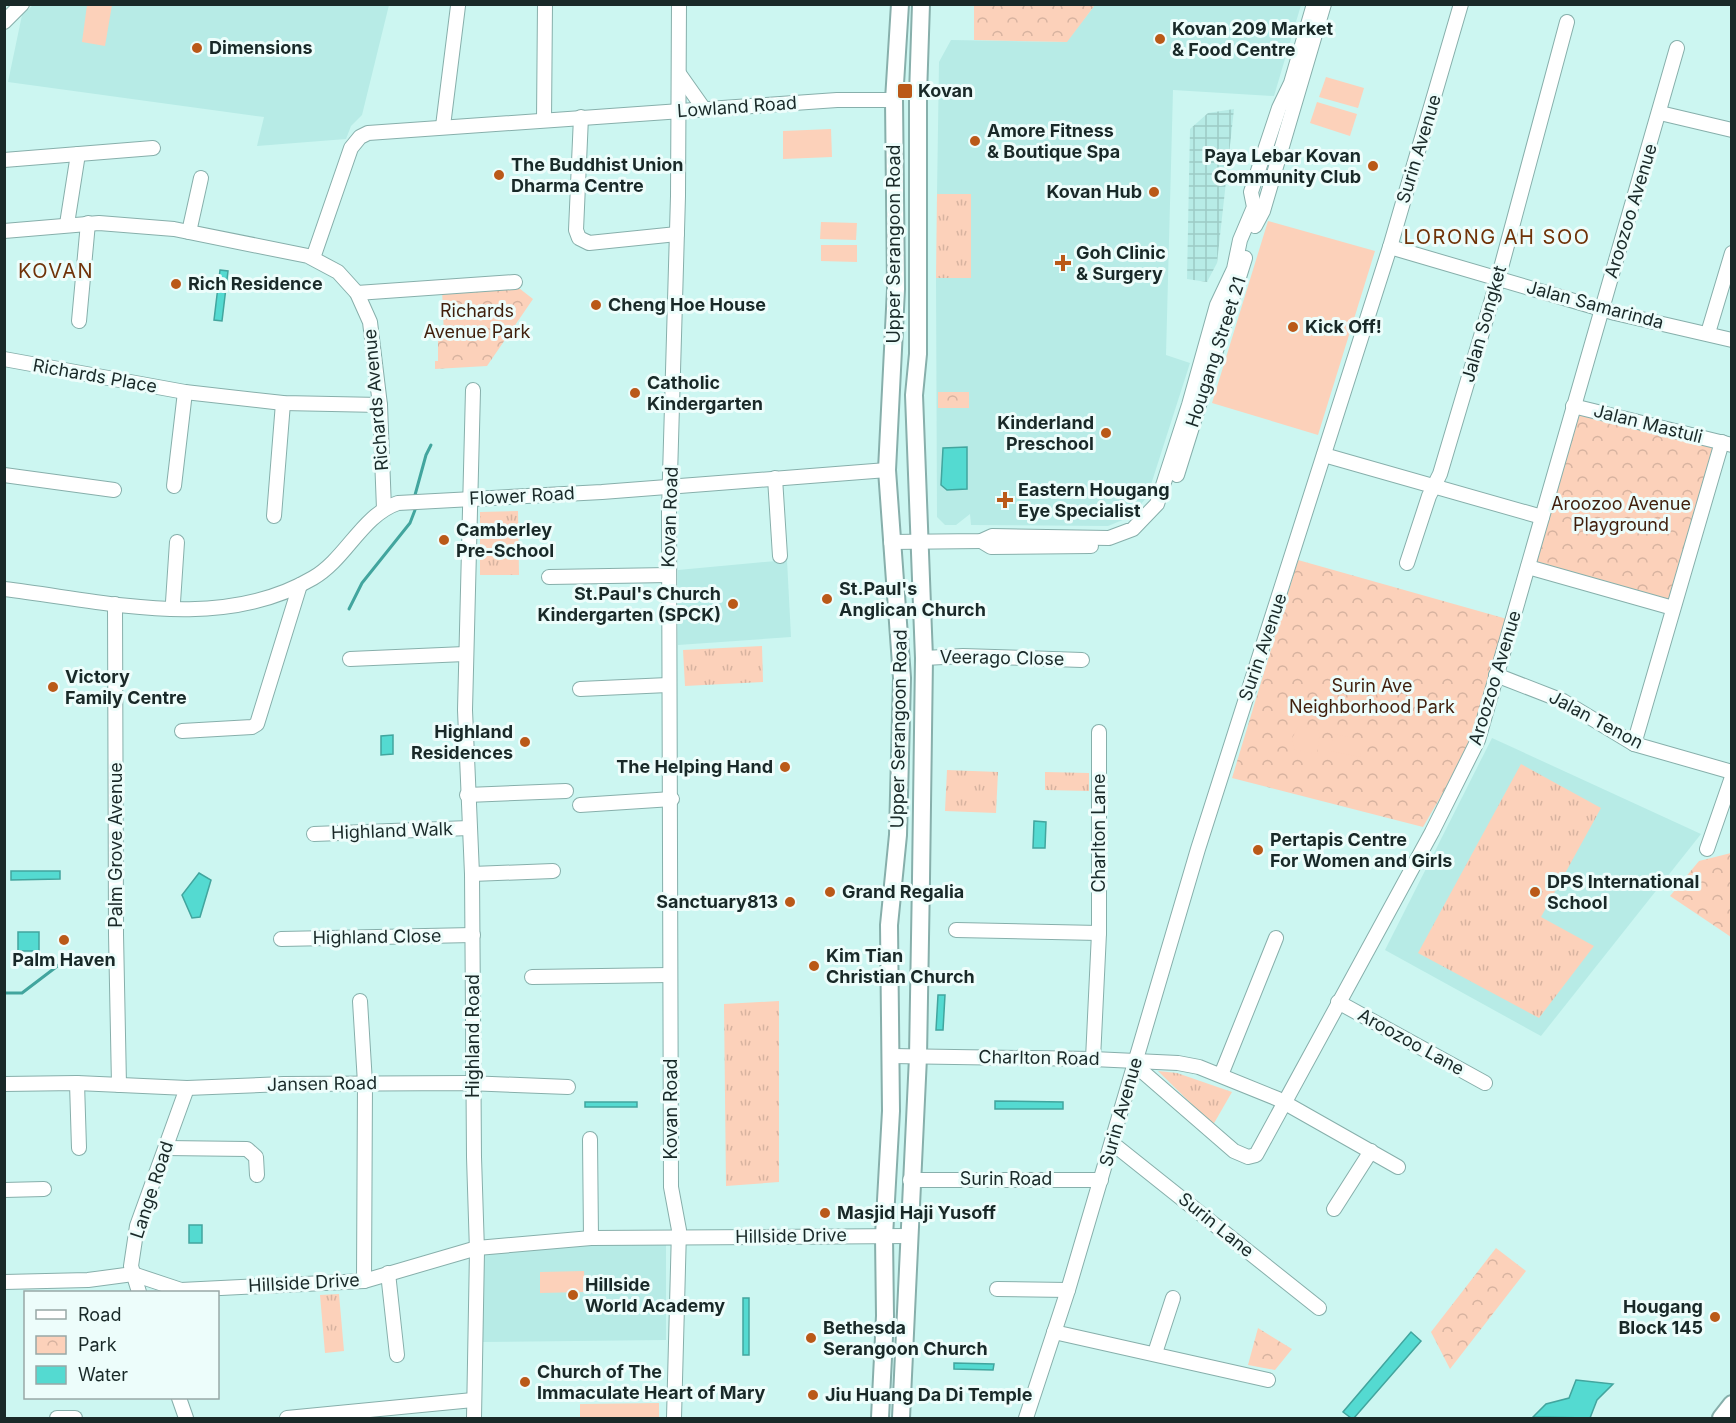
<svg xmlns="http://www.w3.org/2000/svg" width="1736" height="1423" viewBox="0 0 1736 1423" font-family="Inter,sans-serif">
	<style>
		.built { fill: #b7ebe6 }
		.industrial { fill: url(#industrial-grid) }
		.grass { fill: url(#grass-tufts) }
		.park { fill: url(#park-crowns) }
		.pitch { fill: #fcd1ba }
		.water { fill: #54dad1; stroke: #42a59e; stroke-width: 1.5 }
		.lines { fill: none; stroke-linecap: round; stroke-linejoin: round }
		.stream { stroke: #42a59e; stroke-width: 3 }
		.minor-casing { stroke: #87afab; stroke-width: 16 }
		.major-casing { stroke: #87afab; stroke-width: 20 }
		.minor { stroke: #fff; stroke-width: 14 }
		.major { stroke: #fff; stroke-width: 16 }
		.poi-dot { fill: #ba5918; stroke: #edfdfb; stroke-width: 2 }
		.labels { text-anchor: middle; stroke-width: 6; stroke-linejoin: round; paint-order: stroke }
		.poi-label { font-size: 18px; font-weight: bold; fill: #192928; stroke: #edfdfb; text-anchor: start }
		.street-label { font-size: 18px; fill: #192928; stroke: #edfdfb }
		.park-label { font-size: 18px; fill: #401f0c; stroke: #edfdfb }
		.neighbourhood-label { font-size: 20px; letter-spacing: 1.5px; fill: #6f3208; stroke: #edfdfb }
	</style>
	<defs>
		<pattern id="industrial-grid" width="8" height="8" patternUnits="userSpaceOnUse" patternTransform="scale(1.5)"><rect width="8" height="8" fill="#b7ebe6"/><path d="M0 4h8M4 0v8" fill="none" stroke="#9dcac5"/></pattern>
		<pattern id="grass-tufts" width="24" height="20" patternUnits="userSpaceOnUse" patternTransform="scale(1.5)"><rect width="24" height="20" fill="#fcd1ba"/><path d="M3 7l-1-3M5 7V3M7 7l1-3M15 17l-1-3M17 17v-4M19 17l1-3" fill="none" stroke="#d7b3a0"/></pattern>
		<pattern id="park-crowns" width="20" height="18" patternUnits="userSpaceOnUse" patternTransform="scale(1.5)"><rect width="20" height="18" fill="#fcd1ba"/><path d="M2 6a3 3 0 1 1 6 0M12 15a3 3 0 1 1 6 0" fill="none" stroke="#d7b3a0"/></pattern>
	</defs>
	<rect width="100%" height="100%" fill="#ccf6f1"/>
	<g class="built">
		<path d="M33 5H389L362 115 351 126 346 139 257 146 264 117 8 82 22 15Z"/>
		<path d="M1095 5H1301L1274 96 1173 90 1166 355 1190 363 1147 497 1130 517 1108 526 971 525 970 514 956 525H945L937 517 936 278H971V194H937L939 62 951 40 1066 42Z"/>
		<path d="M787 560 791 637 678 645V570Z"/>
		<path d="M1492 738 1701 834 1541 1036 1385 950Z"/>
		<path d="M584 1244 666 1245V1340L481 1342 480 1250Z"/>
	</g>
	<path class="industrial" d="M1234 109 1217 263 1207 282 1187 279 1190 129 1208 113Z"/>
	<g class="grass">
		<path d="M937 194H971V278H936Z"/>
		<path d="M518 511 519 575H480V512Z"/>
		<path d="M762 646 763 682 685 686 683 650Z"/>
		<path d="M1521 764 1601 808 1541 917 1594 946 1539 1018 1418 953Z"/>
		<path d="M947 770 998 772 996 813 945 811Z"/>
		<path d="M1045 772 1089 773V791L1045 790Z"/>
		<path d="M779 1001V1182L726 1186 724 1004Z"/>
		<path d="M1158 1071 1177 1073 1232 1092 1213 1125Z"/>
		<path d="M339 1294 344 1351 325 1353 320 1295Z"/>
	</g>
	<g class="park">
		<path d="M974 5V4L1095 5 1067 42 974 40Z"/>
		<path d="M515 285 533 299 487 366 435 369V361H438V337H444L442 289Z"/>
		<rect x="938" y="392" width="31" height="16"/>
		<path d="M1579 410 1713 447 1669 602 1534 563Z"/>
		<path d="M1298 560 1507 619 1475 738 1423 827 1232 778Z"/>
		<path d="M1731 853H1732L1731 937 1670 896 1699 861Z"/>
		<path d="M1496 1248 1526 1271 1450 1369 1431 1332Z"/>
		<path d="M1258 1328 1292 1349 1275 1370 1248 1365Z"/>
	</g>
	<g class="pitch">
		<path d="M87 5H112L105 46 82 42Z"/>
		<path d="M1326 77 1364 88 1358 108 1319 97Z"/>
		<path d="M1317 102 1357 114 1350 136 1310 123Z"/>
		<path d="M831 129 832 157 783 159V131Z"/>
		<path d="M1268 221 1375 251 1318 435 1212 403Z"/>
		<path d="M821 222 857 223 856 240 820 239Z"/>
		<path d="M821 245H857V262L821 261Z"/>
		<path d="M1299 726 1320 731 1317 754 1295 750 1292 738Z"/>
		<path d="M1334 734 1364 740 1360 757 1330 751Z"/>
		<path d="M584 1271 585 1292 540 1293V1272Z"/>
		<path d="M659 1403V1418H580V1404Z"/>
	</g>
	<g class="water">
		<path d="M220 270 228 271 222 321 214 320Z"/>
		<path d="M967 447V489L947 490 941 485 943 448Z"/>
		<path d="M393 735V754L381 755V736Z"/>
		<path d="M1034 821 1046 822 1045 848H1033Z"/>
		<path d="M11 871H60V879L11 880Z"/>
		<path d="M199 873 211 880 200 917 192 918 182 895Z"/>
		<rect x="18" y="932" width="21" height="19"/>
		<path d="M938 995H945L943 1030H936Z"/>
		<path d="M995 1101 1063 1102V1109H995Z"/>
		<rect x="585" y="1102" width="52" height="5"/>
		<rect x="189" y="1225" width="13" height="18"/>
		<rect x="743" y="1298" width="6" height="57"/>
		<path d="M1411 1332 1421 1341 1354 1418H1351L1343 1412Z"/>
		<path d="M954 1363 994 1364 993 1370 954 1369Z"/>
		<path d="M1576 1380 1613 1384 1597 1400 1590 1418 1533 1417 1546 1404 1569 1398Z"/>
	</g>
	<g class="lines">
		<g class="stream">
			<path d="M415 495 426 455 431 445"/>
			<path d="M349 609 362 583 410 523 415 510"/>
			<path d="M4 993H22L68 958"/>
		</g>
		<defs>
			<g id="minor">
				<path d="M4 22 22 4"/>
				<path d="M680 75 704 109"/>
				<path d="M1660 113 1732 130"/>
				<path d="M581 117 576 230 579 238 589 243 677 234"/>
				<path d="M544 120 545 4"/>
				<path d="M443 126 458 6"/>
				<path d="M4 160 153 148"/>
				<path d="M67 224 78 154"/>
				<path d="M1255 226 1263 211 1324 4"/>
				<path d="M4 231 99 223 174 229 308 256 338 272 357 293 370 322 380 405 384 509"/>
				<path d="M189 232 201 178"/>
				<path d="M1390 247 1615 313 1732 340"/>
				<path d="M313 258 351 148 360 137 368 133 837 100H894"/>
				<path d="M357 293 515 282"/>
				<path d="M79 321 88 223"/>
				<path d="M1708 333 1732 253"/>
				<path d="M4 359 185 392 283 403 380 405"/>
				<path d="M473 390 465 710 472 874 474 1157 477 1251 474 1418"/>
				<path d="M1573 406 1732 445"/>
				<path d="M1324 455 1542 517"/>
				<path d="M4 475 114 490"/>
				<path d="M1177 475 1245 258"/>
				<path d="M775 478 780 556"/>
				<path d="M174 486 185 392"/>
				<path d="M274 516 283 403"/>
				<path d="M981 541 991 547 1091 546"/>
				<path d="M891 542 981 541 992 536 1109 538 1133 529 1157 504 1189 405 1217 305 1234 269 1240 240 1254 207 1251 192 1279 108 1291 83 1314 4"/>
				<path d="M1407 563 1429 496 1440 474 1498 279 1567 22"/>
				<path d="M1528 567 1673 608"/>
				<path d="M549 577 669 575"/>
				<path d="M4 589C105 601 220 633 313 578 346 559 362 515 398 503L602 492 887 470"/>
				<path d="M173 602 177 542"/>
				<path d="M115 604 116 934 119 1085"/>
				<path d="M924 658 963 656 1082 660"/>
				<path d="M350 659 465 654"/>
				<path d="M1496 675 1563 701 1634 744 1732 772"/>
				<path d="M580 689 668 685"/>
				<path d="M182 731 252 727 257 724 300 585"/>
				<path d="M1634 744 1722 442"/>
				<path d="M467 795 566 791"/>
				<path d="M580 805 672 799"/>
				<path d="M314 834 469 828"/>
				<path d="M1707 849 1732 777"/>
				<path d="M472 874 553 871"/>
				<path d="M956 930 1099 933"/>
				<path d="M281 939 473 935"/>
				<path d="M532 977 670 975"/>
				<path d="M360 1001 365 1083 364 1281"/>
				<path d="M1338 1002 1485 1083"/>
				<path d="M891 1056 1093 1059 1178 1063 1199 1067 1278 1099 1398 1167"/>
				<path d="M1093 1059 1099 933V732"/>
				<path d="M1136 1061 1143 1072 1234 1151 1248 1157 1256 1155 1432 832 1478 740 1677 48"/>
				<path d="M1221 1075 1276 938"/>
				<path d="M77 1083 79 1148"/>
				<path d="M4 1084 77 1083 187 1088 284 1084 467 1083 568 1087"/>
				<path d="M590 1139 591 1238"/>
				<path d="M1112 1143 1319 1308"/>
				<path d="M166 1148 247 1149 256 1157 257 1175"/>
				<path d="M910 1180H1101"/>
				<path d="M4 1190 44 1189"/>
				<path d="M1334 1209 1371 1151"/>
				<path d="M388 1273 397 1355"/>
				<path d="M4 1282 88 1280 133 1274 181 1290 364 1281 477 1248 591 1238 908 1236"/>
				<path d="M997 1289 1068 1290"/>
				<path d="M139 1292 131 1266 137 1226 187 1088"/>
				<path d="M1054 1332 1268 1380"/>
				<path d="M1155 1353 1173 1298"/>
				<path d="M179 1398 186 1418"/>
				<path d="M57 1418H75"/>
				<path d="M287 1418 473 1400"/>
				<path d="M674 1418 679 1230 671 1187 669 511 678 196 679 4"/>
				<path d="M1026 1418 1068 1290 1198 849 1390 247 1461 4"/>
			</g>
			<g id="major">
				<path d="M880 1418 885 1316 884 1236 891 1111 889 925 898 835 902 678 887 470 896 289 894 100 900 4"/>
				<path d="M901 1418 918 1057 921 879 924 658 914 395 918 354V95L921 4"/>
				<path d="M1721 1418 1732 1404"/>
			</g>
		</defs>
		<use href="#minor" class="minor-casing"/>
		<use href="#major" class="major-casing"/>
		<use href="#minor" class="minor"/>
		<use href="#major" class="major"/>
	</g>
	<g class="poi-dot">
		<circle cx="1160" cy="39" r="6"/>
		<circle cx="197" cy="48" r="6"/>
		<rect x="897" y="83" width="16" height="16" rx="3"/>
		<circle cx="975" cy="141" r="6"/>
		<circle cx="1373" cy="166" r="6"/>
		<circle cx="499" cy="175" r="6"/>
		<circle cx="1154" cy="192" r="6"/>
		<path d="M1060 254h6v6h6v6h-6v6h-6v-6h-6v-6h6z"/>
		<circle cx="176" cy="284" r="6"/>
		<circle cx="596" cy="305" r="6"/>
		<circle cx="1293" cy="327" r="6"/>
		<circle cx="635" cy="393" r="6"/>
		<circle cx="1106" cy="433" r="6"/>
		<path d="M1002 491h6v6h6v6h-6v6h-6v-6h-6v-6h6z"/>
		<circle cx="444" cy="540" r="6"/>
		<circle cx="827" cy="599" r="6"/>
		<circle cx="733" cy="604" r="6"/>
		<circle cx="53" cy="687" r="6"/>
		<circle cx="525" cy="742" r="6"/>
		<circle cx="785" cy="767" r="6"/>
		<circle cx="1258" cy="850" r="6"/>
		<circle cx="830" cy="892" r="6"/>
		<circle cx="1535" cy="892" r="6"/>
		<circle cx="790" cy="902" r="6"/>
		<circle cx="64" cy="940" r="6"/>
		<circle cx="814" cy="966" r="6"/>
		<circle cx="825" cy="1213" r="6"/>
		<circle cx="573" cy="1295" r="6"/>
		<circle cx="1715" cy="1317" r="6"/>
		<circle cx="811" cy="1338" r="6"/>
		<circle cx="525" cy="1382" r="6"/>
		<circle cx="813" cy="1395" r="6"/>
	</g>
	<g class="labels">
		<g class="poi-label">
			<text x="1172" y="35">Kovan 209 Market<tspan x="1172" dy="21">&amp; Food Centre</tspan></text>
			<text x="209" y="54">Dimensions</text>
			<text x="918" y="97">Kovan</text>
			<text x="987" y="137">Amore Fitness<tspan x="987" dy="21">&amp; Boutique Spa</tspan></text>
			<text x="1361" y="162" text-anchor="end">Paya Lebar Kovan<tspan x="1361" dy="21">Community Club</tspan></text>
			<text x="511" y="171">The Buddhist Union<tspan x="511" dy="21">Dharma Centre</tspan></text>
			<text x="1142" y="198" text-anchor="end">Kovan Hub</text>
			<text x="1076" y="259">Goh Clinic<tspan x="1076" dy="21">&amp; Surgery</tspan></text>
			<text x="188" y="290">Rich Residence</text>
			<text x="608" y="311">Cheng Hoe House</text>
			<text x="1305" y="333">Kick Off!</text>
			<text x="647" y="389">Catholic<tspan x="647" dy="21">Kindergarten</tspan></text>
			<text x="1094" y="429" text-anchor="end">Kinderland<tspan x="1094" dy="21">Preschool</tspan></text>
			<text x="1018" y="496">Eastern Hougang<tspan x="1018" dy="21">Eye Specialist</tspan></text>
			<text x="456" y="536">Camberley<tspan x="456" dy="21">Pre-School</tspan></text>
			<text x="839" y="595">St.Paul's<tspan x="839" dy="21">Anglican Church</tspan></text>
			<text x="721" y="600" text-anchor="end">St.Paul's Church<tspan x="721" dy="21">Kindergarten (SPCK)</tspan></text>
			<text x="65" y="683">Victory<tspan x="65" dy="21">Family Centre</tspan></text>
			<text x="513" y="738" text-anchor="end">Highland<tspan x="513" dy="21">Residences</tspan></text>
			<text x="773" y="773" text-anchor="end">The Helping Hand</text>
			<text x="1270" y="846">Pertapis Centre<tspan x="1270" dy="21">For Women and Girls</tspan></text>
			<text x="1547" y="888">DPS International<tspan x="1547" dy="21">School</tspan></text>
			<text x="842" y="898">Grand Regalia</text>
			<text x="778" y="908" text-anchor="end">Sanctuary813</text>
			<text x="826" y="962">Kim Tian<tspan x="826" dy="21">Christian Church</tspan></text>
			<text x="64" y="966" text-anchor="middle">Palm Haven</text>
			<text x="837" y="1219">Masjid Haji Yusoff</text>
			<text x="585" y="1291">Hillside<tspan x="585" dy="21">World Academy</tspan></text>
			<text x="1703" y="1313" text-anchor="end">Hougang<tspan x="1703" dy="21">Block 145</tspan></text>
			<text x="823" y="1334">Bethesda<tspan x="823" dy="21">Serangoon Church</tspan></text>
			<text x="537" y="1378">Church of The<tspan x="537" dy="21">Immaculate Heart of Mary</tspan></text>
			<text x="825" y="1401">Jiu Huang Da Di Temple</text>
		</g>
		<g class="street-label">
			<text transform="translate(737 107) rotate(-4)" y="6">Lowland Road</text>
			<text transform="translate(1419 149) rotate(-73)" y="6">Surin Avenue</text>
			<text transform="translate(1631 211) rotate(-73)" y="6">Aroozoo Avenue</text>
			<text transform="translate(894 244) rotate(-90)" y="6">Upper Serangoon Road</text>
			<text transform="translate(1595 305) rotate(15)" y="6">Jalan Samarinda</text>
			<text transform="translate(1484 324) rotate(-74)" y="6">Jalan Songket</text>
			<text transform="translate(1216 352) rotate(-72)" y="6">Hougang Street 21</text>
			<text transform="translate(95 376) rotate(10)" y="6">Richards Place</text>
			<text transform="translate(376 400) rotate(-95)" y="6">Richards Avenue</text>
			<text transform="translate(1648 424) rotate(14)" y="6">Jalan Mastuli</text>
			<text transform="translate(522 496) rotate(-3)" y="6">Flower Road</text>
			<text transform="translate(670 517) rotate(-88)" y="6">Kovan Road</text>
			<text transform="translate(1263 647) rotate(-71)" y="6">Surin Avenue</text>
			<text transform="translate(1002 658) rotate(1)" y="6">Veerago Close</text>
			<text transform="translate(1495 678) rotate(-73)" y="6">Aroozoo Avenue</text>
			<text transform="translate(1596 720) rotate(28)" y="6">Jalan Tenon</text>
			<text transform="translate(899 729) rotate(-89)" y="6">Upper Serangoon Road</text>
			<text transform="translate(392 831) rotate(-2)" y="6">Highland Walk</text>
			<text transform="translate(1099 833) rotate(-90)" y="6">Charlton Lane</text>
			<text transform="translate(116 845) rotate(-90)" y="6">Palm Grove Avenue</text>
			<text transform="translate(377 937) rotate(-1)" y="6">Highland Close</text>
			<text transform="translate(473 1036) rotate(-90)" y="6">Highland Road</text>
			<text transform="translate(1411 1042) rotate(29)" y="6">Aroozoo Lane</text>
			<text transform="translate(1039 1058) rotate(1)" y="6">Charlton Road</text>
			<text transform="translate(322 1084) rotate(-1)" y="6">Jansen Road</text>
			<text transform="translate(671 1109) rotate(-90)" y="6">Kovan Road</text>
			<text transform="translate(1121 1112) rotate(-74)" y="6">Surin Avenue</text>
			<text x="1006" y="1185">Surin Road</text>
			<text transform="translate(152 1190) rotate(-72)" y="6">Lange Road</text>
			<text transform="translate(1216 1225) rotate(39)" y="6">Surin Lane</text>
			<text transform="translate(791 1236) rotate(-1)" y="6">Hillside Drive</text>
			<text transform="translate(304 1283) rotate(-3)" y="6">Hillside Drive</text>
		</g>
		<g class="park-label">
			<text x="477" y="317">Richards<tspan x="477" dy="21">Avenue Park</tspan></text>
			<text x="1621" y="510">Aroozoo Avenue<tspan x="1621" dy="21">Playground</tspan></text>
			<text x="1372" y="692">Surin Ave<tspan x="1372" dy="21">Neighborhood Park</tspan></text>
		</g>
		<g class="neighbourhood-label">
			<text x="1497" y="244">LORONG AH SOO</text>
			<text x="56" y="278">KOVAN</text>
		</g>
	</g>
	<rect width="1736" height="1423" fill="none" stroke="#192928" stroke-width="12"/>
	<rect x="24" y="1291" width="195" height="108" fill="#edfdfb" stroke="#98a8a7" stroke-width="1.5"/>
	<rect x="36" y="1310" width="30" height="9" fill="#ffffff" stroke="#98a8a7" stroke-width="1.5"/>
	<text x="78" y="1321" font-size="18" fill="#192928">Road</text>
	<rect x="36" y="1336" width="30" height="18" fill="url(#park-crowns)" stroke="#98a8a7" stroke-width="1.5"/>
	<text x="78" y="1351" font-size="18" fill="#192928">Park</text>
	<rect x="36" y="1366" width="30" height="18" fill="#54dad1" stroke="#98a8a7" stroke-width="1.5"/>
	<text x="78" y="1381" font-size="18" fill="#192928">Water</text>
</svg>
